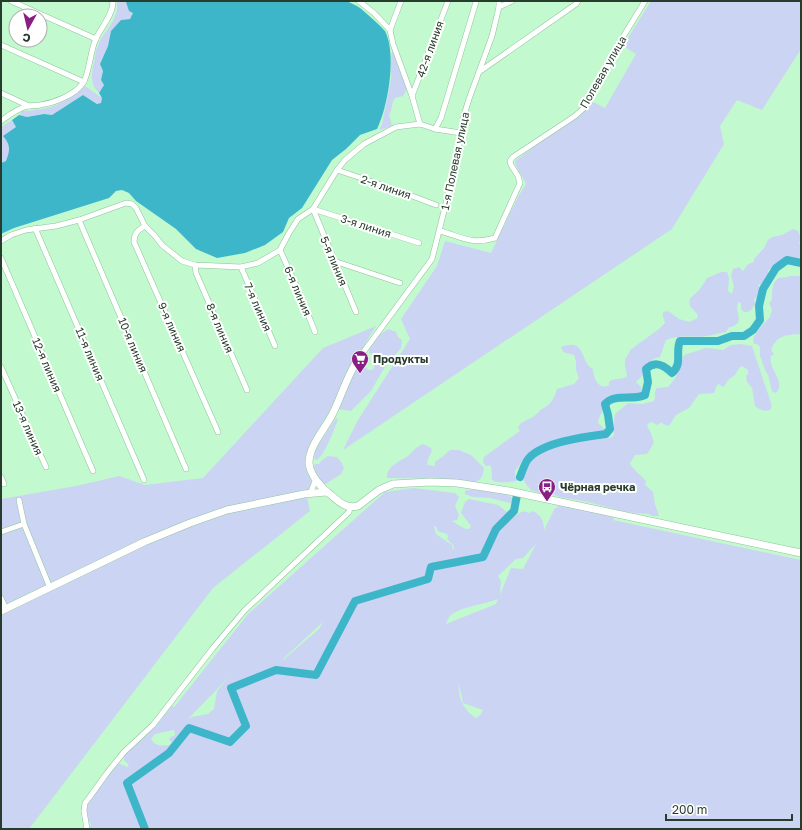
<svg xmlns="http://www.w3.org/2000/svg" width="802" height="830" viewBox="0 0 802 830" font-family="'Golos Text',sans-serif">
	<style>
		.green { fill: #cbd5f3; fill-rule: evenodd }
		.water { fill: #3eb6ca }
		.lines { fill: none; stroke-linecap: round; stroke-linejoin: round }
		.river { stroke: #3eb6ca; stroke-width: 8 }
		.street-casing { stroke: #8fc39b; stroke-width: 6 }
		.secondary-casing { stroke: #8fc39b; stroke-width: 8 }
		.street { stroke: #fff; stroke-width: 5 }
		.secondary { stroke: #fff; stroke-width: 7 }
		.labels { text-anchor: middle; stroke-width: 4; stroke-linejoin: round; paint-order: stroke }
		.street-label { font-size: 11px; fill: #273c2c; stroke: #fff }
		.poi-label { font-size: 11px; font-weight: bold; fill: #273c2c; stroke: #fff; text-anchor: start }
	</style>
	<rect width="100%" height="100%" fill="#c3f9ce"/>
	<g class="green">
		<path d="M115 1H130L126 2 133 13 130 19 121 20 111 31 108 46 100 64 103 71 101 80 104 85 99 93C91 86 91 76 93 67 95 59 95 52 98 45 104 31 119 19 117 3Z"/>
		<path d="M651 1H801V49L762 110 737 100 720 126 724 144 672 229 343 450 358 420 410 339 401 319 437 266 445 241 491 253 518 197 526 184C523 176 516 170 515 161L593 102 605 108 636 54 623 46Z"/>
		<path d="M393 50 396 55 407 89 403 96 395 98C391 103 393 109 389 115L392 125 389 127 379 130 382 124 391 80V55Z"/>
		<path d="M85 86 102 98 101 103 98 104 83 95 52 115 44 114 27 117 19 115 22 111C48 110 66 104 85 86Z"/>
		<path d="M12 120 16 127 11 131 7 140 10 151 6 161 1 163V127Z"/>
		<path d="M793 229 798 231 801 239 799 243 801 246V260C791 259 781 257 776 268L768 270 769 274 765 277 768 283 766 286 758 284C760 289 761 293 758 299L755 298 754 301 756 303 752 309 748 312H744L741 309V303L739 302C734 308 741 315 738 323L732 327H729L726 332C720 333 714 335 707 336 694 338 679 334 666 340L660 357 653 359 644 368C644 376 641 377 636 382L641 387 642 392 640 394 623 395 606 400C606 410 599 413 598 423L606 430 596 432 600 437C606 438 610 440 614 435L613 428 615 414 628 403 642 404 654 401C656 397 653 393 657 388L668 387C680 374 679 370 684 355L706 348 723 350 731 345 741 344 752 346 772 406 770 410C764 412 761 410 755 406L752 388 747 382 746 376 748 374V370L742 366 739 368 735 375 728 380 726 384 723 387 719 384 717 385 714 393 699 394 689 408 676 415 669 426 663 424 662 422 657 425 652 422 649 423 647 426 651 433 654 443 647 454 635 455 630 463C631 468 642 476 646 481L645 485 653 492 655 504 659 516H652L649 514 634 513 622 511 588 502 560 497 547 492 540 493 531 490 525 483 522 474 523 468 524 465 535 454 528 453 515 471V475L517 481C509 482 499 484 492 480 491 475 493 470 490 465L486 466 484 464 483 460 484 457 517 433 520 431 518 428C521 419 533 421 540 410 550 406 554 399 557 389L574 384 579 378 576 370V361L574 355 563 352 561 347C587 337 579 362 593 369 593 378 599 391 609 385V382C613 377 622 381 627 376 627 371 624 367 625 362 625 357 629 355 630 350L659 329 665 323 663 317V312L668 311 679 319 689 322 698 318 697 314 690 306C688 296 692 298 697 292 701 289 704 283 707 278 714 276 719 271 727 272L729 278 728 291 732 294 734 286 731 276 733 269 739 267 743 271 748 264 754 262V259L764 248 768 240 772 237 782 235Z"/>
		<path d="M789 276H801V334C787 335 777 334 771 350L774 354 771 356C767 368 788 384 775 393L772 391 768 375 765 370 760 356V347L757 344H754L753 338 762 325 770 317 772 310 769 303 772 300C772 294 771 282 779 278 782 277 786 278 789 276Z"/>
		<path d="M376 326C369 336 364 347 357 357L368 370H372L374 368 376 361 369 352C370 342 380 334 388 329L396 332 398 337 402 340 401 348 383 370 371 391 351 411 331 408C324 422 305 448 305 462 305 469 309 474 312 480L309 489 306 492 310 511 213 588 29 829H1V499L76 486 119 476 145 485 203 478 323 348Z"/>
		<path d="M336 418 338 420C333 431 326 453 317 460L314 459 316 448Z"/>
		<path d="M423 444 431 448 432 451 428 459 427 465 435 466V462L442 457 450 450H459L471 455 484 468C482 489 468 480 454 479L387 478C386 467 400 461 408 456 413 451 416 447 423 444Z"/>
		<path d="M328 456 337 457 342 463 344 468 341 474 324 485 317 476 314 466 315 464H319L322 460Z"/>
		<path d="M413 488 455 493 459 497 455 506 459 515 457 520 452 521C458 524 462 529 469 529L471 526 461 513 465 502 469 499 498 505 511 515H517C521 512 524 510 529 513L533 511C541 515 544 521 544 530L555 508H558L557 506 562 505 611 516 614 518 613 520 801 560V829H89L91 825C89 820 86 816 86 810 85 796 108 774 118 763L127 767 129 765 124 760V757L126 754 156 726 171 707 175 706 248 614 385 492ZM436 526 437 530 440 532 447 534 448 536 447 539 454 546 453 551 452 545 436 534 434 527ZM536 544 523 569 511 568 500 595 501 581 498 576 516 559 523 558ZM498 599 496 604 446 624C447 621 448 618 450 616 459 607 486 604 498 599ZM323 622 319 629 283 660V659ZM230 676 217 691 214 709 208 714 192 717 188 719ZM459 684 463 703 483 710 481 714 476 718C465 712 457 697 459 684ZM174 730 175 735 169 738 170 741 172 743 169 745C162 746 155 746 151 739L155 734Z"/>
		<path d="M483 489C493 491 509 492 514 500L510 503 490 498 473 497 465 494V491L468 490Z"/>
	</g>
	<path class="water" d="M130 1H346C351 3 356 5 360 8 365 12 382 27 385 31 397 54 388 107 377 129L360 135 346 149 332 160 302 208 289 218 283 232 265 245 245 253 217 258 196 249 176 229 136 201 129 193 122 190 116 191 109 198 14 228 1 234V163L6 161C10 151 11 145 3 136L16 127 12 120 19 115 27 117 44 114 52 115 83 95 97 104 101 103 102 98 99 93 104 85 101 80 103 71 100 64 108 46 111 31 121 20 130 19 133 13 129 11 126 2Z"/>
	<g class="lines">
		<g class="river">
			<path d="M520 477C522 472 525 462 529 458 544 442 584 437 606 434L610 429 608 415 605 404C615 393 632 401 645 395L648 382 646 369C655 360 664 365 672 373 683 364 675 352 680 341H718L732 336H744L753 330 760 320 759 306 763 289 776 268 787 260 801 263"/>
			<path d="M145 829 127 783 169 753 189 728 230 742 246 726 231 688 276 670 316 675 355 601 428 579 431 567 483 557 496 529 514 511 517 495"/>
		</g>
		<defs>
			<g id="street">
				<path d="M11 1 96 39"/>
				<path d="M359 1 374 13 390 30 393 44 412 96 420 124"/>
				<path d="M499 7 512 1"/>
				<path d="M390 30 401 1"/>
				<path d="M1 45 84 82"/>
				<path d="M479 72 576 4 578 1"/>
				<path d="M1 93 29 106"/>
				<path d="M412 96 448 1"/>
				<path d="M1 121C9 115 18 108 28 106 32 105 36 106 40 105 54 103 75 95 83 83 89 75 90 53 95 41 100 28 112 17 113 3L112 1"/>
				<path d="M435 129 441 118 476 2"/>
				<path d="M337 170 391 188 436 205"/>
				<path d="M313 209 419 243"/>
				<path d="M313 209 356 312"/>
				<path d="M79 220 186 469"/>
				<path d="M145 226C138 230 134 233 134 242L218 432"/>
				<path d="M35 228 144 480"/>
				<path d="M440 231C462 237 471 245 495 238L520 183 518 176 511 165 510 161 513 157 575 116 585 107 616 53 618 45 645 1"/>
				<path d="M1 241 11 235 26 230 56 226 79 220 126 203 132 204 136 208 145 226 155 236 162 245 182 261 195 265 241 267 258 263 280 250 289 233 298 219 313 209 337 170 345 160 364 144 396 127 420 124 435 129 461 133"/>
				<path d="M280 250 299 292 315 332"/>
				<path d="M1 258 93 471"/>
				<path d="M334 261 400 283"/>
				<path d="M195 265 196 273 247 390"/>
				<path d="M241 267 275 346"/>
				<path d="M359 358 432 259 456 163 464 115 469 99 492 36 499 7V1"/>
				<path d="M1 367 46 467"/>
				<path d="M1 477 4 484"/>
				<path d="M309 494 312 489 316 479"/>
				<path d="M19 500 24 524 50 588"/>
				<path d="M1 532 24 524"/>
				<path d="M1 598 6 609"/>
				<path d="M87 829 84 811 85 803 89 798 107 773 124 752 153 725 213 648 244 611 349 512 350 507"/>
			</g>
			<g id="secondary">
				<path d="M359 358C347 375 342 395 333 413 326 428 309 445 309 463 310 475 321 488 331 495 339 502 346 509 358 506L379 490 393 484 430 482 457 483 509 491 801 553"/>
				<path d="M1 611 144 542 190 523 227 510 304 494 326 492"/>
			</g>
		</defs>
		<use href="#street" class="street-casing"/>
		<use href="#secondary" class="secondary-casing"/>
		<use href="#street" class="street"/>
		<use href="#secondary" class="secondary"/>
	</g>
	<defs>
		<symbol id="supermarket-pin" viewBox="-11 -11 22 30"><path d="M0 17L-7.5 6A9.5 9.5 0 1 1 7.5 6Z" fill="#891e83" stroke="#fff"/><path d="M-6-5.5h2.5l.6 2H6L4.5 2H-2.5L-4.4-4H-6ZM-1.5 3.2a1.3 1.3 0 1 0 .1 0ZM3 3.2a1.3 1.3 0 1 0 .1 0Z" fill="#fff"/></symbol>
		<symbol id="bus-pin" viewBox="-11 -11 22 30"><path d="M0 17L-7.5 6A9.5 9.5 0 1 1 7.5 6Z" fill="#891e83" stroke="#fff"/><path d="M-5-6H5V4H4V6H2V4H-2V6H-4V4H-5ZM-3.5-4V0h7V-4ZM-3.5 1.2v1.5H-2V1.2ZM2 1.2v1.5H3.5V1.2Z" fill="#fff"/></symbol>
	</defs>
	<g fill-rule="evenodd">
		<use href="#supermarket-pin" x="350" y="349" width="20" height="27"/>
		<use href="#bus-pin" x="537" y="477" width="20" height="27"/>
	</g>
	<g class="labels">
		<g class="street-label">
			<text transform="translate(430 49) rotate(-70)" y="4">42-я линия</text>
			<text transform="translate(603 72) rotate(-60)" y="4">Полевая улица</text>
			<text transform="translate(455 161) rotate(-78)" y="4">1-я Полевая улица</text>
			<text transform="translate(386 187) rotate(19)" y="4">2-я линия</text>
			<text transform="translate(366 226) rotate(18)" y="4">3-я линия</text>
			<text transform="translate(334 261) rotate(67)" y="4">5-я линия</text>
			<text transform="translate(298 291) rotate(67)" y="4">6-я линия</text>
			<text transform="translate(258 307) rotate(66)" y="4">7-я линия</text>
			<text transform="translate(172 327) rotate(66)" y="4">9-я линия</text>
			<text transform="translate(220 328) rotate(67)" y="4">8-я линия</text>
			<text transform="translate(133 345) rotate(67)" y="4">10-я линия</text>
			<text transform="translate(90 354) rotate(67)" y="4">11-я линия</text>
			<text transform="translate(47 365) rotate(67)" y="4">12-я линия</text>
			<text transform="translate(28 428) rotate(66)" y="4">13-я линия</text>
		</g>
		<g class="poi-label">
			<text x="373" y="363">Продукты</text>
			<text x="560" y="491">Чёрная речка</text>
		</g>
	</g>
	<rect width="802" height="830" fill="none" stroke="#273c2c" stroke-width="4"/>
	<g transform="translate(28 28) rotate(188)"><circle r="19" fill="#ffffff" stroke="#a9b1ab"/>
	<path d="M0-3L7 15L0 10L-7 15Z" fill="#891e83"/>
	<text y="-6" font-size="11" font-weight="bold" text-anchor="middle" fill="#273c2c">С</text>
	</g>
	<path d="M666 814v6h126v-6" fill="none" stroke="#273c2c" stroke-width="2"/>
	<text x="672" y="814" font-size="12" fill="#273c2c" stroke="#ffffff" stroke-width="3" paint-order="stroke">200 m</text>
</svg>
